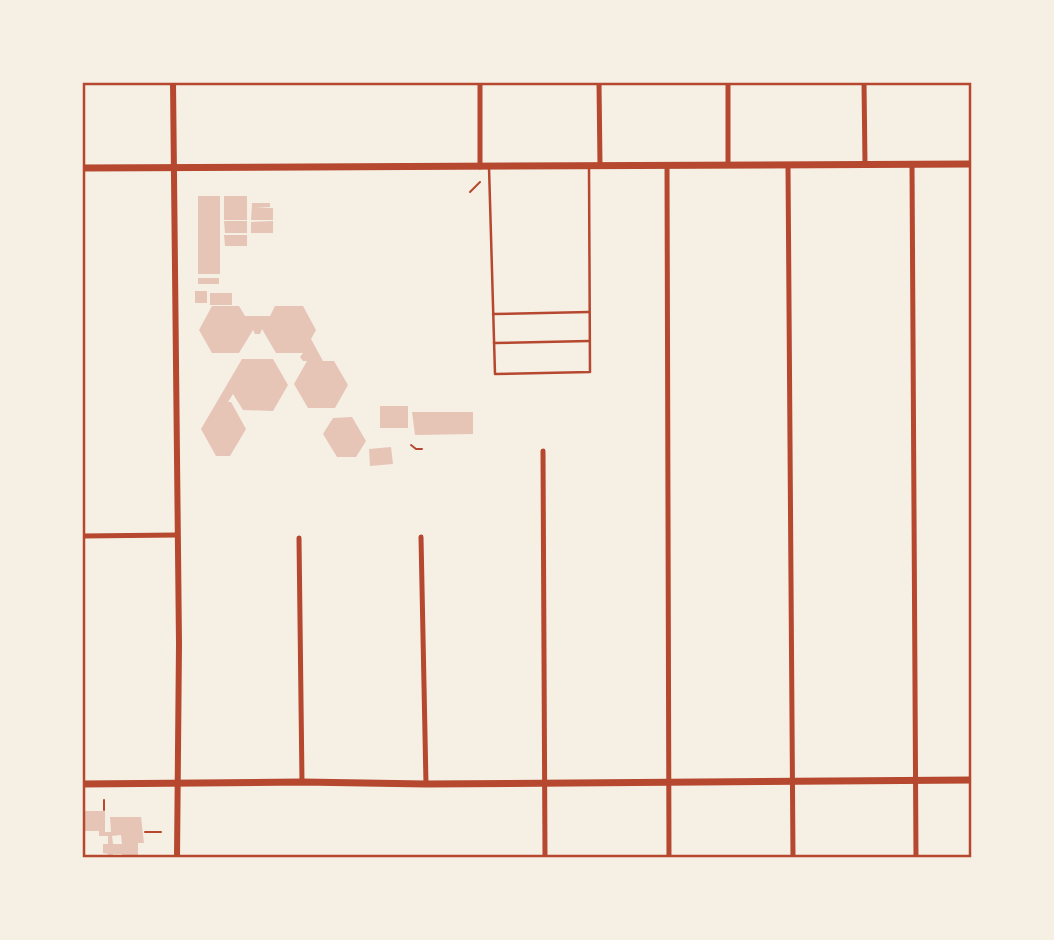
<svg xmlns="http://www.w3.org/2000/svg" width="1054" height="940" viewBox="0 0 1054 940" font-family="Montserrat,sans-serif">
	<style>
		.building { fill: #e6c5b7; fill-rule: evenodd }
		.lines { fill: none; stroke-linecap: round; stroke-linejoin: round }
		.path { stroke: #b5482f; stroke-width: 2 }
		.service { stroke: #b5482f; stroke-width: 2.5 }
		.minor { stroke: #b5482f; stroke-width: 5 }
		.tertiary { stroke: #b5482f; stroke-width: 6 }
		.secondary { stroke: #b5482f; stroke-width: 7 }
		.neatline { fill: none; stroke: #b5482f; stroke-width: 2.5 }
	</style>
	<rect width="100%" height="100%" fill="#f6efe4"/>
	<g class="building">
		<rect x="198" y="196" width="22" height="78"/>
		<rect x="224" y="196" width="23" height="24"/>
		<path d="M252 203H270V207L256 208H273V220H251Z"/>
		<path d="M224 221H247V233H225Z"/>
		<path d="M273 221V233H251V222Z"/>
		<path d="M224 235H247V246H225Z"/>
		<rect x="198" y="278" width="21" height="6"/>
		<rect x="195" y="291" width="12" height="12"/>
		<rect x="210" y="293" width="22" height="12"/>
		<path d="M212 306H239L245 316H270L275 306H303L316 330 311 339 323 361H334L348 385 335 408H308L294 384 307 361H303L300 357 303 353H276L262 329 260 334H255L253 330 239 353H212L199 330Z"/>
		<path d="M242 359H273L288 385 273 411 243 410 233 394 228 402H231L246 429 230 456H216L201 429Z"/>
		<rect x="380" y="406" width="28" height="22"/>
		<path d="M412 412H473V434L415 435Z"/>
		<path d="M352 417 366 441 356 457H337L323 434 333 418Z"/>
		<path d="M391 447 393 464 370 466 369 449Z"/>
		<path d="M82 811H105V832H111L110 817H141L144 843H138V858H122V854H113V858H108V854L103 853V844H108V836H99V831H82ZM121 835 122 844H113L112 836Z"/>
	</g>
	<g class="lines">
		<g class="path">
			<path d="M470 192 480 182"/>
			<path d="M411 445 416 449H422"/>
			<path d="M104 800V810"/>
			<path d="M145 832H161"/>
		</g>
		<g class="service">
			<path d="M489 167 495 374 590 372 589 166"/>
			<path d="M493 314 589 312"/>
			<path d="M494 343 589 341"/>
		</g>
		<g class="minor">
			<path d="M480 82V167"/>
			<path d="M599 82 600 166"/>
			<path d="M728 82V165"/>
			<path d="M864 82 865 164"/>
			<path d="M912 164 916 858"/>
			<path d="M667 165 669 858"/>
			<path d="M788 165 793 858"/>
			<path d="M543 451 545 858"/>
			<path d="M82 536 177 535"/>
			<path d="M421 537 426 784"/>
			<path d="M299 538 302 782"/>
		</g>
		<path class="tertiary" d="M173 82 179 644 177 858"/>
		<g class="secondary">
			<path d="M82 168 972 164"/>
			<path d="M82 784 302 782 426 784 972 780"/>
		</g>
	</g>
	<rect width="1054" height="940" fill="none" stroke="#f6efe4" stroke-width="168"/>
	<rect x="84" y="84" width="886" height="772" class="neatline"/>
</svg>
